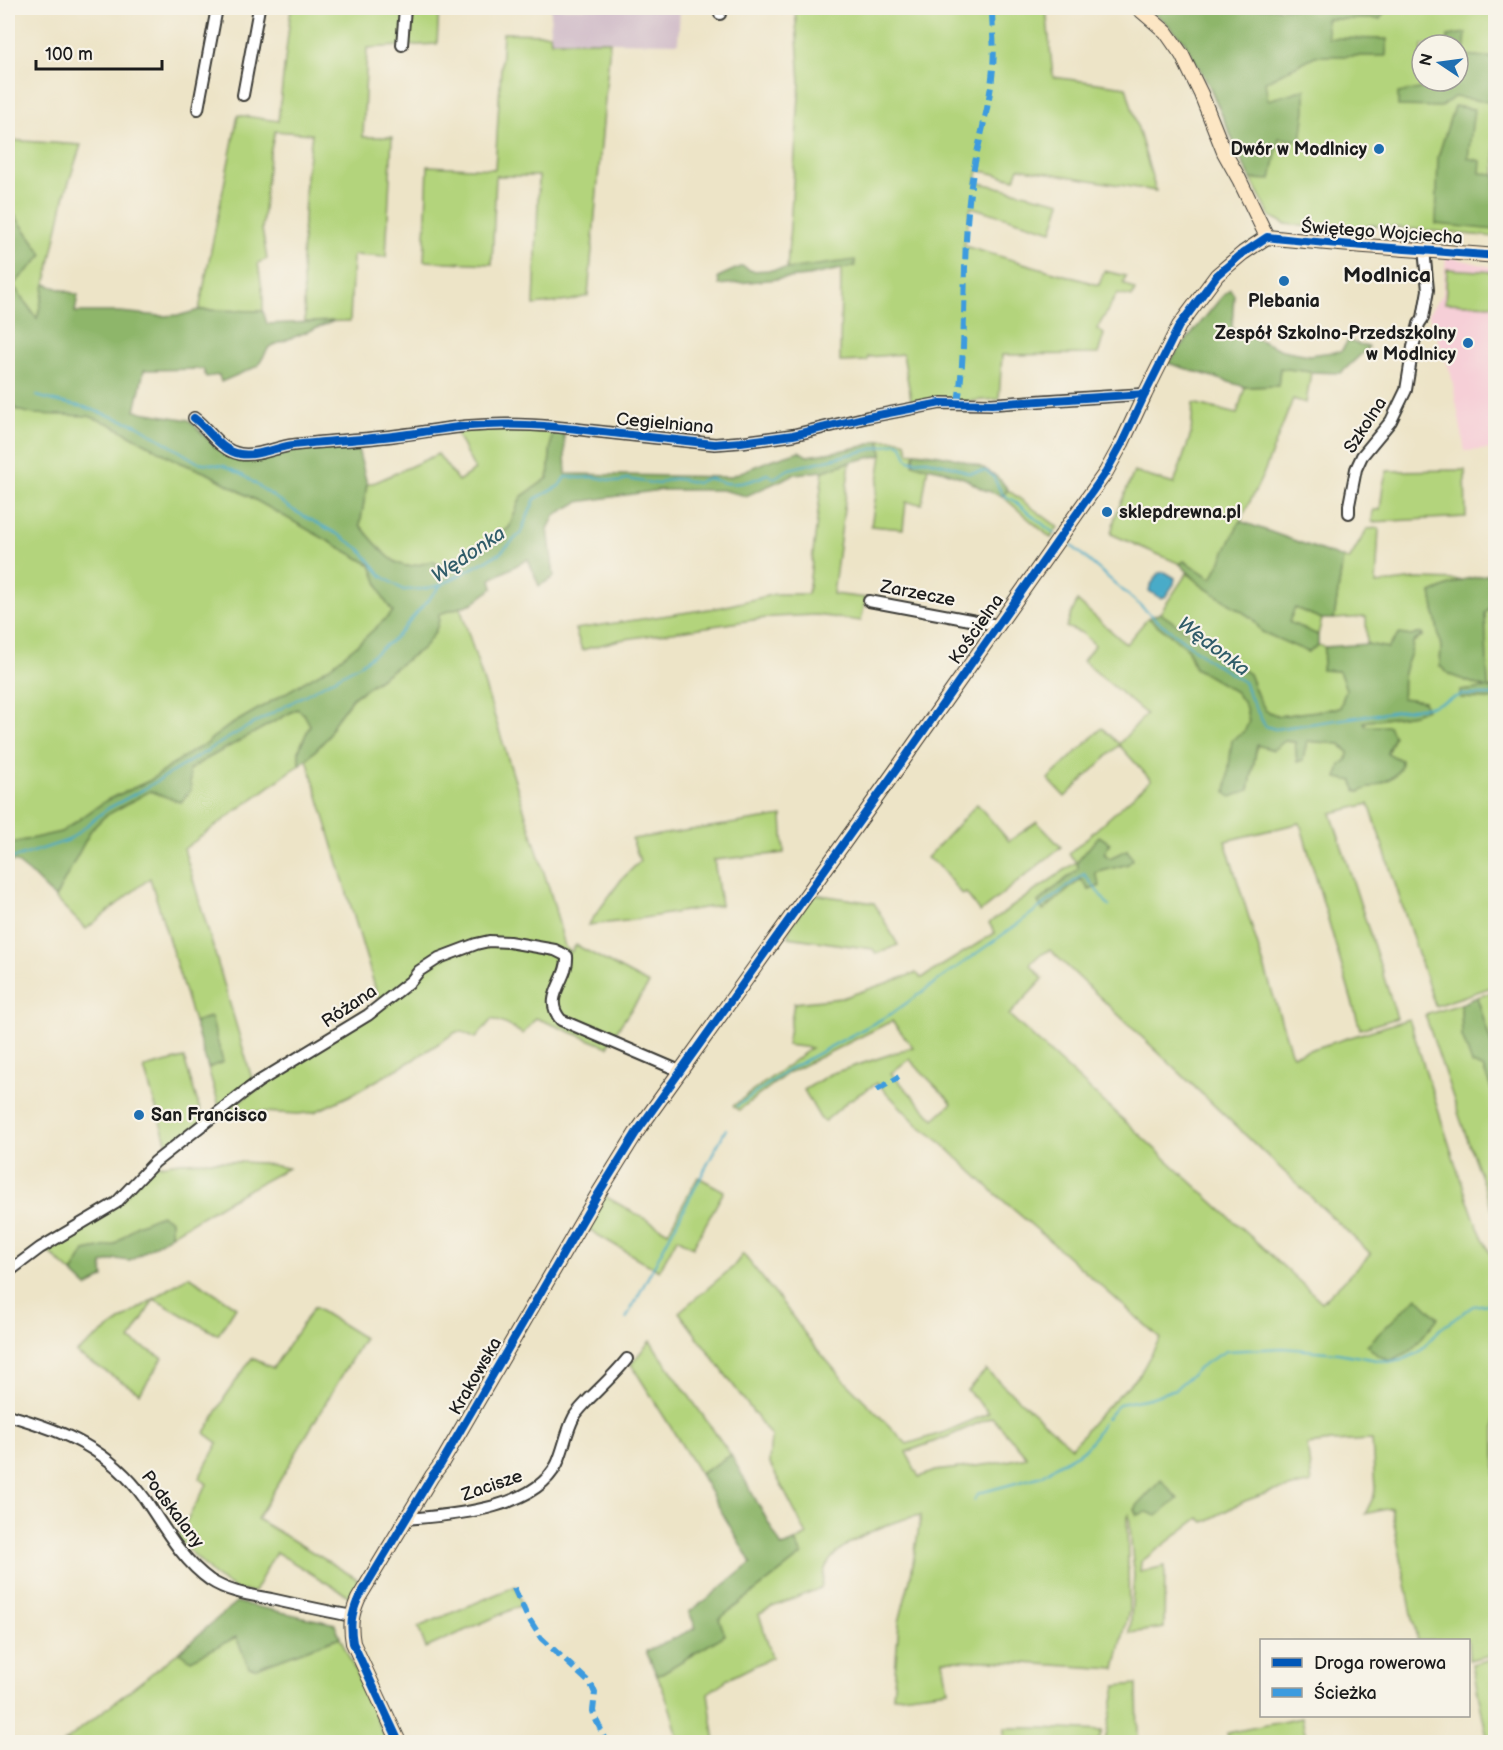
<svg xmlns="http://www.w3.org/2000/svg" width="1503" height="1750" viewBox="0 0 1503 1750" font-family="'Balsamiq Sans',sans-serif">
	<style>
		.built { fill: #f6cfd7 }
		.industrial { fill: #d1bdc9 }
		.green { fill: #b3d47b; stroke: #68784c; stroke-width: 1.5; fill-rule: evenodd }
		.forest { fill: #8eb66b; stroke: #556944; stroke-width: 1.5 }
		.water { fill: #49abc8; stroke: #326472; stroke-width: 1.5 }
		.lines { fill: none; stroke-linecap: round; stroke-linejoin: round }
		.stream { stroke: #49abc8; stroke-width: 2 }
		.street-casing { stroke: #3b3a36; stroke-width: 14 }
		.secondary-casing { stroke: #3b3a36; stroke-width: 16 }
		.street { stroke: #fff; stroke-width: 10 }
		.secondary { stroke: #fce6c4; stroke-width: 14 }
		.quiet { stroke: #3c9bdf; stroke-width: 6; stroke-dasharray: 12 6; stroke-linecap: butt }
		.cycleway-casing { stroke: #f7f3e8; stroke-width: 11 }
		.cycleway { stroke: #0057b8; stroke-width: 8 }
		.poi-dot { fill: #1f6fb2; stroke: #f7f3e8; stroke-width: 2 }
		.labels { text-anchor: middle; stroke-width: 4.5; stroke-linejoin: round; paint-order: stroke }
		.poi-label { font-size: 18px; font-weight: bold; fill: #1c1c1c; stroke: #f7f3e8; text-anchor: end }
		.street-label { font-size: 18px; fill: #1c1c1c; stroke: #f7f3e8 }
		.water-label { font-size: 20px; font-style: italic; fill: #305c69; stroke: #f7f3e8 }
		.quarter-label { font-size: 21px; font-weight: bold; fill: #1c1c1c; stroke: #f7f3e8 }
	</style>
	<rect width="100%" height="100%" fill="#f7f3e8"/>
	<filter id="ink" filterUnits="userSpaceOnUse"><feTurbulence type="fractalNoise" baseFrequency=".0167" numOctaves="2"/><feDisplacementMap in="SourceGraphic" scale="12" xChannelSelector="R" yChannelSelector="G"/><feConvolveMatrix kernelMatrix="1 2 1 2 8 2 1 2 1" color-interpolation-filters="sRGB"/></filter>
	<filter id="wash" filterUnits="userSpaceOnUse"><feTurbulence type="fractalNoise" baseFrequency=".008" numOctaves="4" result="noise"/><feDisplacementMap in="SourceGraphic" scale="24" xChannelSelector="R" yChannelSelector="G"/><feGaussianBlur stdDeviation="1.35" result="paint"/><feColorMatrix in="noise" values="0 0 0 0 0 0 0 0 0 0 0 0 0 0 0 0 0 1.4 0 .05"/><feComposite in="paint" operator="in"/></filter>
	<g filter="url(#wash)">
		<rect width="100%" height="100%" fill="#ede4c7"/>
		<path class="built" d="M1446 256 1495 268V449L1465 451 1451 374 1428 313 1443 295Z"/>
		<path class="industrial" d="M551 8H680L678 43 550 41Z"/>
		<g class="green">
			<path d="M291 8H439L437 44 367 48 363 137H392L386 257 353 255 350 321 305 322 302 260 306 176 312 134 275 131 269 158 262 229 267 259 258 263 263 295V311L199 310 238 115 278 121Z"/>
			<path d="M795 8H1046L1053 77 1126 87 1156 191 1019 168 1015 179 978 170 976 182 1061 202 1052 231 971 207 964 246 1099 285 1104 271 1126 276 1123 283 1135 290 1132 297 1117 294 1097 329 1104 334 1098 354 1002 355 999 399 912 405 903 354 868 357 867 361 840 362 841 269 855 266 787 269 800 82Z"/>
			<path d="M1305 8H1495V237L1370 225 1365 227 1362 233 1285 224 1270 216 1240 157 1207 81ZM1422 45H1458V81H1422Z"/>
			<path d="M503 33 550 34 551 41H610L588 296 569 301 534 305 539 176H496L492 264 424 261 428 166 495 169Z"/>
			<path d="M8 140 81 145 65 194 38 320 13 285 43 255 8 206Z"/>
			<path d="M1447 269 1495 272V305L1445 303Z"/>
			<path d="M1280 368 1311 372 1306 403 1293 399 1263 475 1212 579 1184 561 1180 564 1111 534 1115 517 1134 472 1174 484 1191 434 1193 403 1237 414 1245 387 1278 386Z"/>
			<path d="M8 399 59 414 88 415 110 424 177 461 209 474 371 565 383 598 393 612 357 645 330 667 229 726 211 739 207 744 191 752 149 781 107 800 61 832 8 844Z"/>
			<path d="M491 429 552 432 548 478 521 497 509 528 470 553 436 565 434 561C426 562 414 567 406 566 390 564 370 537 360 525L367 484 376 482 438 454 458 481 475 470 455 431Z"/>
			<path d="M880 440H900L906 443 909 453 915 452 913 464 928 466 922 504 906 502 903 529 871 526 882 455Z"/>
			<path d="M850 462 833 594 866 598 861 621 816 615 773 617 619 640 582 650 575 629 722 607 775 594H808L823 471Z"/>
			<path d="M1465 470 1466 517 1372 522 1373 510H1380L1383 485 1387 471Z"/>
			<path d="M1008 490 1058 527 1051 538 1002 496Z"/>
			<path d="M1379 528 1376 584 1416 579 1462 580 1431 593 1441 647 1440 666 1488 688 1485 613 1495 603V688L1461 691 1460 698 1495 699V986L1435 1006 1369 804 1331 813 1397 1018 1360 1029 1300 823 1225 841 1291 1052 1293 1055 1409 1019 1459 1175 1476 1223 1495 1264V1654L1469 1660 1468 1640H1417L1391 1508 1365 1514 1374 1496 1375 1489 1372 1440 1332 1442 1307 1445 1312 1483 1270 1492 1245 1501 1204 1522 1199 1518 1141 1562 1140 1572 1165 1566 1164 1628 1130 1633 1134 1576 1129 1515 1127 1519 1129 1611 1115 1669 991 1661 943 1660 948 1690 893 1697 899 1622 911 1575 921 1515C895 1520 840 1540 827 1565 823 1571 823 1581 821 1588L772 1607 759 1614 772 1657 728 1679 708 1693 715 1742H678C675 1719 667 1698 657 1676L725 1635 719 1619 802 1555 795 1542 807 1535 769 1462 771 1436 679 1312 733 1267 743 1254 784 1305 811 1342 840 1376 907 1444 945 1432 989 1413 967 1390 986 1370 1072 1447 1097 1417 1140 1374 1160 1338 1056 1246 999 1197 937 1139 918 1125 877 1083 848 1101 824 1122 820 1118 804 1090 830 1074 913 1047 892 1021 788 1073 739 1110 733 1106 811 1048 787 1045 794 1003 842 998 916 973 922 978 995 933 989 923 1076 862 1069 854 1151 780 1119 745 1065 797 1048 779 1102 728 1119 744 1146 714 1083 661 1095 645 1082 633 1066 627 1077 601 1126 644 1148 618 1187 648 1195 668 1236 692 1245 705 1249 721 1244 732 1249 790 1257 745 1285 741 1295 742 1297 762 1303 760 1306 741 1340 744 1348 752 1347 760 1340 765 1353 781 1355 790 1359 792 1376 784 1394 736 1366 726 1364 722 1414 714 1424 701 1402 699C1403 692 1402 684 1403 678 1405 664 1412 656 1413 642L1423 636 1421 633 1411 636 1399 634 1388 648 1367 644 1366 617 1334 619 1343 558 1349 560 1367 529ZM1127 850 1128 864 1094 873 1100 886 1089 890 1081 879 1043 910 1038 902 1079 869 1104 854 1110 858ZM1050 950 1371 1254 1322 1302 1009 1015 1043 979 1030 964 1038 956ZM909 1059 952 1103 934 1119 891 1073ZM992 1417 1027 1457 992 1464 935 1471 919 1477 906 1452 947 1437Z"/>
			<path d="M1187 573 1202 586 1252 618 1262 632 1308 652 1318 645 1325 647 1322 670 1339 671 1346 689 1340 708 1279 716 1266 711 1258 697 1249 674 1160 613Z"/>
			<path d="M460 607 553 901 565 947 571 952 576 945 649 984 612 1037 608 1047 536 1018 523 1034 508 1025 492 1019 476 1038 463 1032H456L413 1060 351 1095 315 1112 298 1114 246 1111 221 1114 380 1004 307 759 328 737 334 723 352 699 423 648C431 638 440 628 439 614Z"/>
			<path d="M1295 608 1322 619 1318 635 1288 623Z"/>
			<path d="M297 709 304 714 310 725 299 750V765L184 849 253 1082 220 1109 208 1068 223 1062 210 1017 194 1022 150 878 86 929 55 898 91 830 105 816 150 791 181 802 191 790 189 771 201 762Z"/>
			<path d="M977 804 1009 841 1037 822 1061 847 980 912 966 893 962 895 940 867 927 858Z"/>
			<path d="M782 816 784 853 714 860 721 905 626 921 588 925 621 880 640 861 632 839Z"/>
			<path d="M813 894 874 903 898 945 876 954 873 949 788 937 789 929Z"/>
			<path d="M1495 991H1496L1495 1056 1477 997Z"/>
			<path d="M1461 1004 1462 1036 1483 1068 1495 1098V1217L1464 1130 1425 1015Z"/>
			<path d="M184 1058 204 1123 168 1148 144 1068Z"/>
			<path d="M217 1161 261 1163 288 1168 231 1199 171 1235V1220L137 1225 114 1245 85 1251 72 1273 45 1249 113 1207 153 1166 180 1162Z"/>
			<path d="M698 1177 724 1191 693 1247 677 1238 659 1271 584 1227 603 1195 668 1232Z"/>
			<path d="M189 1276 236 1307 218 1335 154 1299 130 1340 163 1358 140 1393 76 1353C112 1324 151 1301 189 1276Z"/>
			<path d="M314 1307 364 1338 257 1519 361 1581 350 1597 276 1552 254 1592 237 1590 217 1578 177 1538 207 1484 199 1478 218 1443 205 1433 225 1397 252 1358 273 1368Z"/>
			<path d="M650 1341 731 1455 700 1474 631 1364Z"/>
			<path d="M516 1586 522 1605 426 1648 418 1627Z"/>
			<path d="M236 1637 249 1666 256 1668 340 1637 387 1742H64L179 1652 191 1660Z"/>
			<path d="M1495 1658V1742H1488L1472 1664Z"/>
			<path d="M1137 1684 1138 1742H1105L1116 1686Z"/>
			<path d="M1302 1718 1307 1742H1229L1227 1733Z"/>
			<path d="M1004 1728H1041L1102 1731 1098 1742H985L1004 1741Z"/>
		</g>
		<g class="forest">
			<path d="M1147 8H1387L1380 19H1326L1328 38 1387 39 1386 56H1315L1265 82 1268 100 1305 89V110L1301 141 1279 138 1271 180 1251 179 1240 157 1211 89 1184 41 1164 21Z"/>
			<path d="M1466 33 1464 55 1495 58V103L1454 97 1441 107 1398 106V93L1429 87 1431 81H1458V45H1445L1448 36Z"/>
			<path d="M1454 106 1474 109 1468 158 1481 161 1480 173 1495 174V230L1436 224 1438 157Z"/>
			<path d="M8 206 43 255 13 285 37 319 45 284 78 295 75 312H120L161 316 181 315 199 310 263 311 267 324 334 321 269 347 258 366 221 382 219 375 206 377 203 369 144 370 135 411 189 420 213 444 231 458 246 461 290 449 365 443 366 447 358 449 367 484 360 525C370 537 390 564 406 566 415 567 426 562 435 561L436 565 470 553 509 528 521 497 548 478 552 432 564 433 566 474 729 477 768 461 799 451 807 456 839 451 864 446 880 440 882 455 850 462 823 471 795 474 746 496 722 490H660L578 502 555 515 548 529 554 577 539 586 528 559 491 579 493 588 473 603 439 614C440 628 431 638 423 648L352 698 334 723 328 737 307 759 299 765V750L310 725 304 714 297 709 201 762 189 770 191 790 181 802 150 791 105 816 91 830 55 898 30 873 15 861 8 863V844L61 832 107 800 149 781 191 752 207 744 211 739 229 726 330 667 357 645 393 612 383 598 371 565 209 474 177 461 110 424 88 416 33 414 17 410 8 399Z"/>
			<path d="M855 260V266L808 276 719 285 718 277 742 266 752 271 787 269Z"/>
			<path d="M1230 289 1234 295 1232 328 1282 350 1309 355 1341 351 1348 341 1369 347 1341 373 1311 372 1280 368 1278 386 1245 387 1168 363 1220 299Z"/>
			<path d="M915 452C941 454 980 461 999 479 1003 482 1005 486 1008 490L1002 496 982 489 966 479 941 470 913 464Z"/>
			<path d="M1240 521 1343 558 1334 619H1322L1295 608 1289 622 1318 635V645L1308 652 1262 632 1252 618 1202 586 1180 564 1184 561 1212 579Z"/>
			<path d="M1495 573V603L1485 613 1488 688H1495V699L1460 698V691L1486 688 1450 675 1440 666 1441 647 1431 593 1462 580Z"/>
			<path d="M1160 613 1249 674 1258 697 1266 711 1279 716 1340 708 1346 689 1339 671 1322 670 1325 647 1367 644 1388 648 1399 634 1411 636 1422 633 1423 635 1413 642C1412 656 1405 664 1403 677 1402 684 1403 692 1402 698L1424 701 1426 709 1414 714 1364 722 1366 726H1389L1394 736 1387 753 1401 760C1403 780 1374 785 1359 792L1355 790 1353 781 1337 778 1340 765 1347 760 1348 752 1340 744 1307 741 1303 760 1297 762 1295 742 1285 741 1273 750 1257 745 1249 790 1231 797 1226 793 1232 740 1244 732 1249 721 1245 705 1236 692 1195 668 1187 648 1148 618Z"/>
			<path d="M1099 836 1110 843 1104 854 1110 858 1127 850 1133 859 1128 864 1095 873 1100 886 1089 890 1081 879 1043 911 1038 902 1078 869 1077 862Z"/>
			<path d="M1477 997 1495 1056V1098L1483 1068 1472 1064 1462 1036 1461 1004Z"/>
			<path d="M211 1017 223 1062 208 1068 194 1022Z"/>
			<path d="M161 1215 171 1220V1235L130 1261 116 1259 102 1264 104 1277 87 1287 72 1273 85 1251 114 1245 137 1225Z"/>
			<path d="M1417 1297 1438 1318 1411 1351 1390 1361 1377 1355 1367 1345Z"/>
			<path d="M731 1455 782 1547 795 1542 802 1555 719 1619 725 1635 657 1676 646 1651 696 1628 689 1612 707 1599 751 1563 700 1474Z"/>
			<path d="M1161 1480 1178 1499 1157 1516 1147 1512 1137 1515 1134 1509Z"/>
			<path d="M236 1602 335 1624 340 1637 256 1668 249 1667 236 1637 191 1660 179 1652Z"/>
		</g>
		<path class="water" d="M1165 572 1175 578 1174 584 1165 597 1160 598 1149 591 1150 586 1159 573Z"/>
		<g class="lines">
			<g class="stream">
				<path d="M37 396 54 401 84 407 137 425 197 462 224 466 244 476 293 510 339 535 360 549 382 576 403 590 424 589 441 585"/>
				<path d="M1064 539 1159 622 1213 663 1244 682 1253 703 1265 726 1275 729 1432 706 1461 695H1496"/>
				<path d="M8 859 21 856 69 840 107 809 144 789 240 731 361 664 395 638 441 585 500 553 520 534 535 499 559 486 565 477 581 478 595 477 619 482 626 479 659 484C671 475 684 480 697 483 712 474 711 481 725 483 740 485 754 481 767 474L774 478 789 469 897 443 902 445 907 458 911 461 927 460 955 467 968 473 986 471 993 476 1002 494 1014 501 1055 534"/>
				<path d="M737 1106 791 1068 891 1014 1015 926 1084 874 1109 906"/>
				<path d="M626 1319 726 1129"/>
				<path d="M1106 1419 1119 1404 1150 1398 1175 1389 1204 1364 1226 1351 1283 1348 1338 1353 1388 1362 1407 1358 1418 1353 1440 1329 1473 1306 1496 1303"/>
				<path d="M974 1500 979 1493 1042 1476 1057 1465 1086 1449 1103 1423"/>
			</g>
		</g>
	</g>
	<g filter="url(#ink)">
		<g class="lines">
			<defs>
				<g id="street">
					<path d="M720 14V8"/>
					<path d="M402 45 405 8"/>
					<path d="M243 95 259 8"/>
					<path d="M198 109 217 8"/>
					<path d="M194 418C210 430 219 450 240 454 257 457 276 447 293 445 326 441 360 440 393 436 419 433 444 428 470 426 511 422 552 426 593 431 633 435 674 440 715 444L741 442 793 435 868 417 941 403 992 404 1145 394"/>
					<path d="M1349 513V505L1356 469 1362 456 1391 421 1406 390 1413 347 1419 324 1423 318 1428 290 1424 249"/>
					<path d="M869 601 997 625"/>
					<path d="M8 1272 40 1248 116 1203 155 1162 243 1093 258 1082 368 1015 411 981 419 971 439 958 476 944 489 941 509 942 555 950 567 956C569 980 541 997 561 1020L680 1071"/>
					<path d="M8 1415C64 1431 109 1449 145 1499 164 1527 182 1560 210 1580 228 1592 250 1595 271 1599 298 1605 325 1611 352 1616"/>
					<path d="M407 1519C451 1515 534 1510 557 1464 564 1449 566 1432 574 1417 578 1410 584 1405 589 1399 602 1386 616 1373 627 1359"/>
				</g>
				<g id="secondary">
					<path d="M1138 8 1166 32 1182 55 1201 94 1224 152 1239 179 1267 237"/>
					<path d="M1267 237C1343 246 1419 249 1496 256"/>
					<path d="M399 1742 353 1643C350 1626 351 1615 358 1599L432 1476 441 1464 595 1199 636 1133 899 766 1106 472 1122 443 1145 394 1179 326 1217 275 1243 253 1267 237"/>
				</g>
			</defs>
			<use href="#street" class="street-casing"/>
			<use href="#secondary" class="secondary-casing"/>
			<use href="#street" class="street"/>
			<use href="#secondary" class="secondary"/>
			<g class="quiet">
				<path d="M958 403C968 333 961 263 970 193 975 150 990 110 993 67 995 48 992 27 992 8"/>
				<path d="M877 1090 899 1077"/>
				<path d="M514 1588 526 1614 541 1638 591 1684 595 1693 593 1711 595 1718 607 1742"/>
			</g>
			<defs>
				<g id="cycleway">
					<path d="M194 418C210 430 219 450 240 454 257 457 276 447 293 445 326 441 360 440 393 436 419 433 444 428 470 426 511 422 552 426 593 431 633 435 674 440 715 444L741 442 793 435 868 417 941 403 992 404 1145 394"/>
					<path d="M399 1742 353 1643C350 1626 351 1615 358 1599L432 1476 441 1464 595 1199 636 1133 899 766 1106 472 1122 443 1145 394 1179 326 1217 275 1243 253 1267 237C1343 246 1419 249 1496 256"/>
				</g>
			</defs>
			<use href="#cycleway" class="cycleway-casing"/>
			<use href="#cycleway" class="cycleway"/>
		</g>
	</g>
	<g class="poi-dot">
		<circle cx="1379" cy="149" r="6"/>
		<circle cx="1284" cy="281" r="6"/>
		<circle cx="1468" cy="343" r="6"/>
		<circle cx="1107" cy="512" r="6"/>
		<circle cx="139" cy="1115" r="6"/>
	</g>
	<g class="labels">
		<g class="poi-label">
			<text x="1367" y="155">Dwór w Modlnicy</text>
			<text x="1284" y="307" text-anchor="middle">Plebania</text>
			<text x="1456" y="339">Zespół Szkolno-Przedszkolny<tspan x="1456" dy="21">w Modlnicy</tspan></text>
			<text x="1119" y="518" text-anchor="start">sklepdrewna.pl</text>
			<text x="151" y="1121" text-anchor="start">San Francisco</text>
		</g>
		<g class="street-label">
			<text transform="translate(1382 232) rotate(4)" y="6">Świętego Wojciecha</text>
			<text transform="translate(665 423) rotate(5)" y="6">Cegielniana</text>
			<text transform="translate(1365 425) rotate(-57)" y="6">Szkolna</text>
			<text transform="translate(918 593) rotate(11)" y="6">Zarzecze</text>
			<text transform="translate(976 629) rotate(-55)" y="6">Kościelna</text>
			<text transform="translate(349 1006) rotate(-34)" y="6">Różana</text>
			<text transform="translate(475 1376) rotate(-60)" y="6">Krakowska</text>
			<text transform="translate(492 1485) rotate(-19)" y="6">Zacisze</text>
			<text transform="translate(173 1509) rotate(53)" y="6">Podskalany</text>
		</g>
		<g class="water-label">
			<text transform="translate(468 554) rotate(-34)" y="7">Wędonka</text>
			<text transform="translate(1214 646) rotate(37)" y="7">Wędonka</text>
		</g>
		<g class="quarter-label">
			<text x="1387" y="282">Modlnica</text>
		</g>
	</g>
	<rect width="1503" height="1750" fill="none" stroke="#f7f3e8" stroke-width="30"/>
	<rect x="1260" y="1639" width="210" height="78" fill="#f7f3e8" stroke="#9f9d96" stroke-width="1.5"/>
	<rect x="1272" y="1658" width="30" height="9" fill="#0057b8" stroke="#9f9d96" stroke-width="1.5"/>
	<text x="1314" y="1669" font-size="18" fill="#1c1c1c">Droga rowerowa</text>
	<rect x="1272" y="1688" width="30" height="9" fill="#3c9bdf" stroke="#9f9d96" stroke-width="1.5"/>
	<text x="1314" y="1699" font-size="18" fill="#1c1c1c">Ścieżka</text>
	<g transform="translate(1440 63) rotate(283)"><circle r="28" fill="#f7f3e8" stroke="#9f9d96" stroke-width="1.5"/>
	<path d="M0-4.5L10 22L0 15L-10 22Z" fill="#1f6fb2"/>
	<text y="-9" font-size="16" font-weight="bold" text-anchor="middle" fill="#1c1c1c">N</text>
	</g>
	<path d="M36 60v9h126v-9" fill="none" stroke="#1c1c1c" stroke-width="3"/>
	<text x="45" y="60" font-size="18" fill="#1c1c1c" stroke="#f7f3e8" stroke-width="4.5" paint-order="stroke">100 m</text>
</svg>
